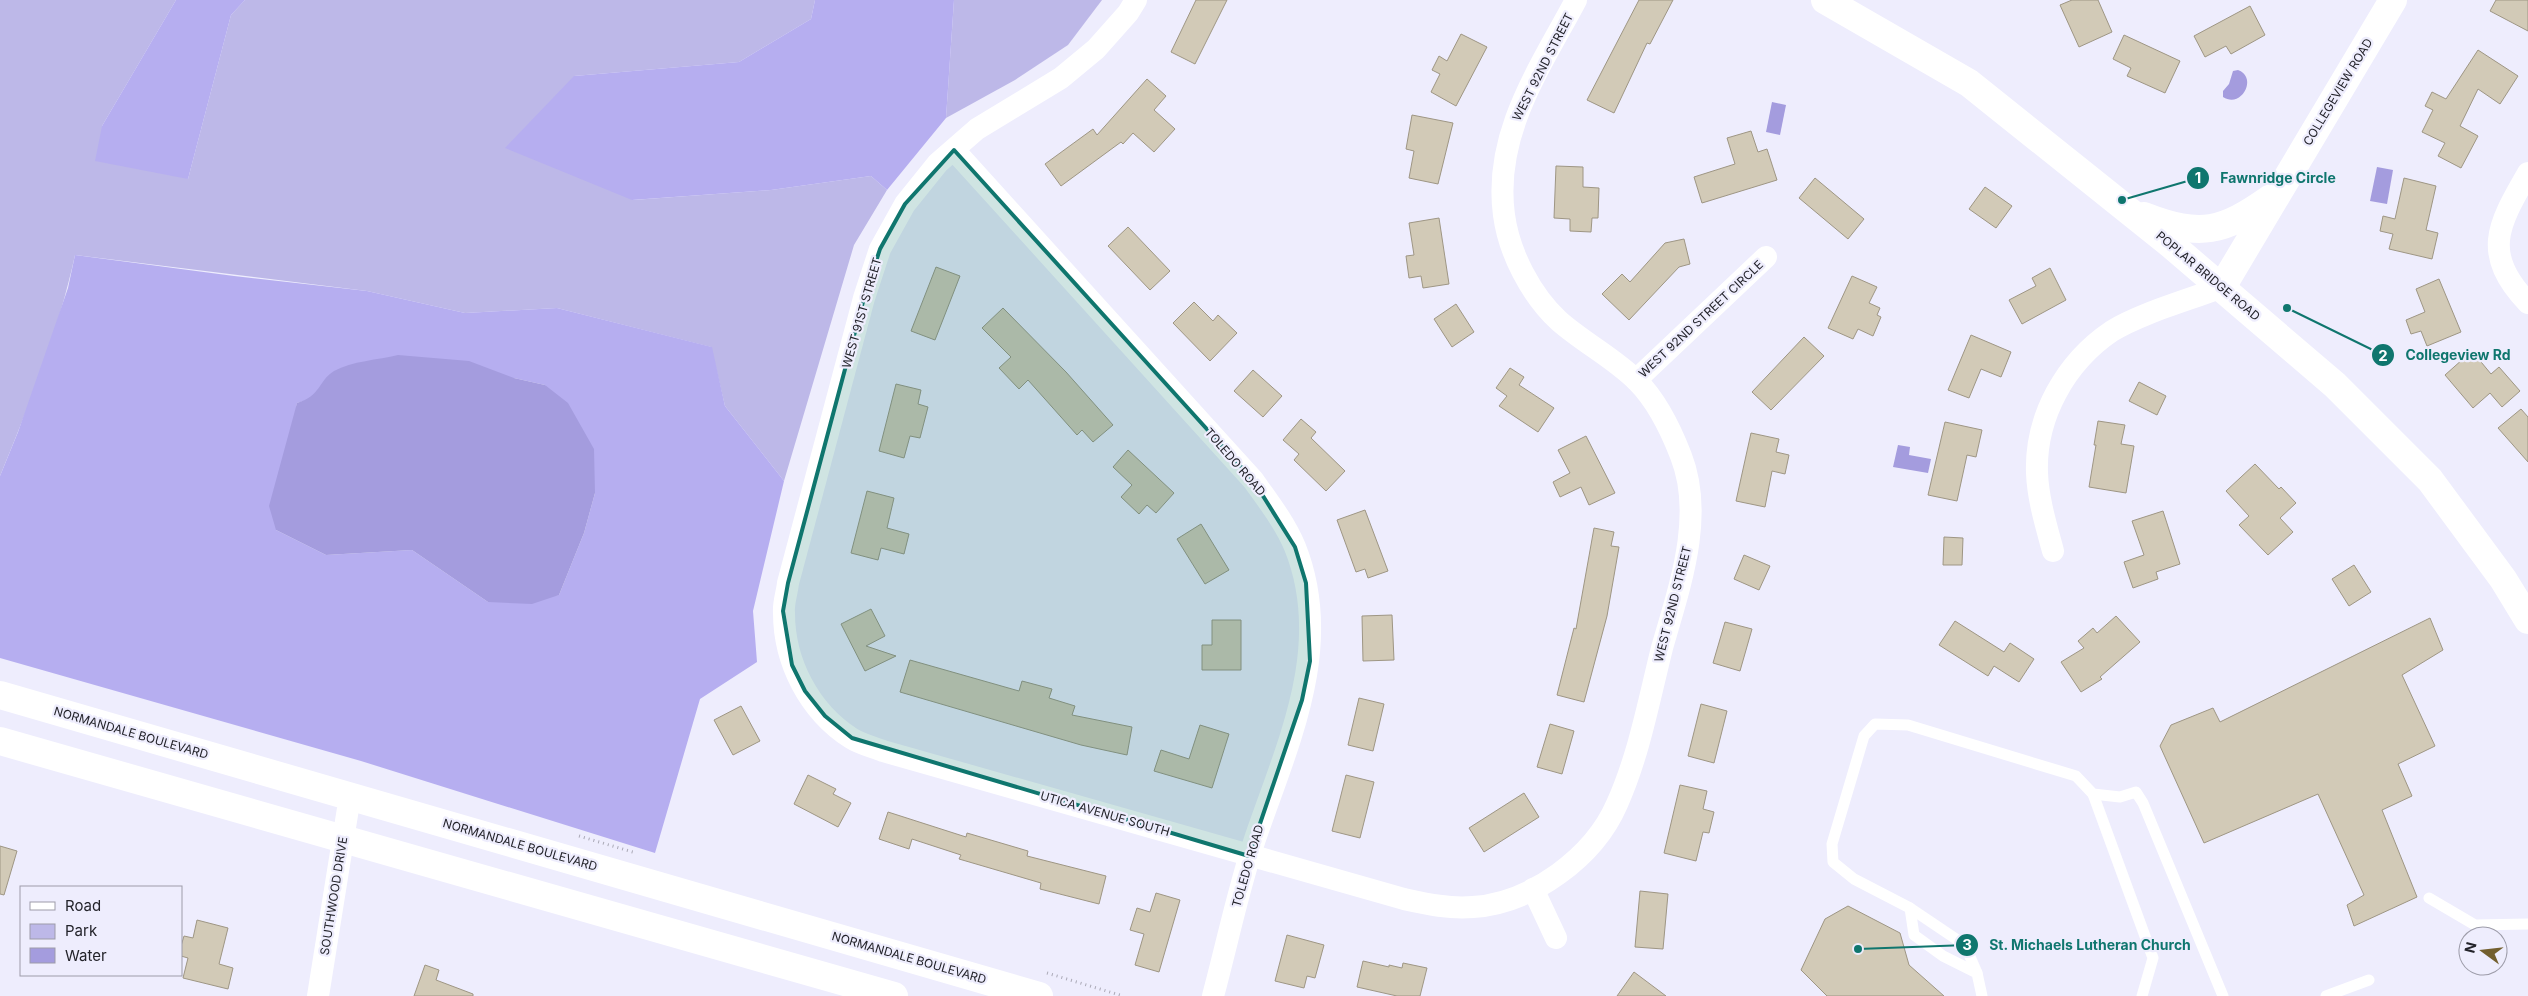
<svg xmlns="http://www.w3.org/2000/svg" width="2528" height="996" viewBox="0 0 2528 996" font-family="Inter,sans-serif">
	<style>
		.green { fill: #bdb8e8 }
		.forest { fill: #b6aef0; fill-rule: evenodd }
		.water { fill: #a49cde }
		.building { fill: #d2cab7; stroke: #9e9684 }
		.lines { fill: none; stroke-linecap: round; stroke-linejoin: round }
		.path { stroke: #aaa9b6; stroke-width: 3; stroke-dasharray: 1 4; stroke-linecap: butt }
		.service { stroke: #fff; stroke-width: 11 }
		.minor { stroke: #fff; stroke-width: 22 }
		.tertiary { stroke: #fff; stroke-width: 28 }
		.secondary { stroke: #fff; stroke-width: 28 }
		.marked { fill: #0f766e; fill-opacity: 0.2; stroke: #0f766e; stroke-width: 4; stroke-linejoin: round }
		.labels { text-anchor: middle; stroke-width: 4.5; stroke-linejoin: round; paint-order: stroke }
		.street-label { font-size: 12px; fill: #23232a; stroke: #eeedfd }
		.leader { fill: none; stroke: #0f766e; stroke-width: 2 }
		.callout-dot { fill: #0f766e; stroke: #eeedfd; stroke-width: 2 }
		.mark-label { font-size: 15px; text-anchor: middle; font-weight: bold; fill: #fff }
		.callout-label { font-size: 14px; text-anchor: middle; font-weight: bold; fill: #0f766e; stroke: #eeedfd; stroke-width: 4.5; stroke-linejoin: round; paint-order: stroke }
	</style>
	<rect width="100%" height="100%" fill="#eeedfd"/>
	<g class="green">
		<path d="M0 0H176L102 126 188 179 231 15 245 0H815L811 19 739 62 574 76 633 200 771 190 871 176 887 190 854 245 784 481 725 406 711 347 557 308 465 313 367 291 75 255C59 329 29 406 0 476Z"/>
		<path d="M954 0H1102L1068 45 1015 80 946 118Z"/>
	</g>
	<g class="forest">
		<path d="M176 0H245L231 15 188 179 95 161 102 126Z"/>
		<path d="M815 0H954L946 118 887 190 871 176 771 190 632 200 505 148 574 76 739 62 811 19Z"/>
		<path d="M75 255 234 276 367 291 465 313 557 308 712 347 725 406 784 481 753 611 757 662 700 699 655 853 361 761 0 658V476L18 432 68 288ZM514 378 545 385 595 493 584 533 559 595 488 602 412 550 326 555 276 530 297 403 311 399Z"/>
	</g>
	<g class="water">
		<path d="M2238 70C2258 77 2242 109 2223 97V91L2229 84 2233 71Z"/>
		<path d="M1772 102 1786 105 1780 135 1766 132Z"/>
		<path d="M2377 167 2393 170 2387 204 2370 201Z"/>
		<path d="M398 355 469 361 514 378 545 385 568 403 594 449 595 493 584 533 559 595 532 604 488 602 412 550 326 555 276 530 269 506 297 403C321 396 318 381 334 371 352 361 378 360 398 355Z"/>
		<path d="M1898 445 1910 447 1909 455 1931 459 1928 473 1893 467Z"/>
	</g>
	<g class="building">
		<path d="M1196 0H1227L1195 64 1171 52Z"/>
		<path d="M1639 0H1673L1650 44 1647 43 1614 113 1587 100Z"/>
		<path d="M2072 0H2098L2112 32 2079 47 2060 5Z"/>
		<path d="M2496 0H2528V31L2490 11Z"/>
		<path d="M2250 6 2265 35 2231 54 2226 46 2205 57 2194 36Z"/>
		<path d="M1461 34 1487 47 1456 106 1431 92 1440 74 1432 70 1439 56 1447 61Z"/>
		<path d="M2124 35 2180 61 2165 93 2127 76 2131 68 2113 59Z"/>
		<path d="M2478 50 2518 76 2500 104 2478 89 2460 126 2478 136 2461 168 2438 156 2445 143 2422 132 2433 110 2425 106 2432 92 2446 99Z"/>
		<path d="M1147 79 1166 96 1154 110 1175 129 1154 152 1133 133 1123 144 1121 142 1061 186 1045 164 1093 129 1097 135Z"/>
		<path d="M1412 115 1453 123 1438 184 1409 178 1414 151 1406 149Z"/>
		<path d="M1751 131 1758 152 1767 149 1777 180 1702 203 1694 177 1735 164 1727 138Z"/>
		<path d="M1556 166 1583 167V187L1599 188 1598 218H1592L1591 232 1570 231V219L1554 218Z"/>
		<path d="M1815 178 1864 219 1848 239 1799 198Z"/>
		<path d="M2404 178 2436 186 2426 230 2438 233 2432 259 2389 249 2393 234 2380 231 2383 216 2395 219Z"/>
		<path d="M1985 187 2012 206 1996 228 1969 209Z"/>
		<path d="M1439 218 1449 284 1423 288 1421 276 1409 278 1406 256 1414 255 1409 223Z"/>
		<path d="M1128 227 1170 271 1150 290 1108 246Z"/>
		<path d="M1684 239 1690 264 1679 267 1629 320 1602 294 1622 274 1630 282 1665 243Z"/>
		<path d="M936 267 960 276 935 340 911 331Z"/>
		<path d="M2050 268 2066 300 2022 324 2009 300 2036 286 2032 278Z"/>
		<path d="M1852 276 1877 287 1869 303 1880 308 1877 315 1881 317 1873 336 1858 329 1853 339 1828 328Z"/>
		<path d="M2439 279 2461 332 2427 346 2421 331 2411 334 2406 320 2425 312 2416 289Z"/>
		<path d="M1194 302 1213 321 1218 315 1237 333 1210 361 1173 323Z"/>
		<path d="M1456 304 1474 332 1452 347 1434 319Z"/>
		<path d="M1003 308 1066 372 1113 425 1093 442 1082 430 1077 435 1028 380 1019 389 999 368 1011 357 982 328Z"/>
		<path d="M1971 335 2011 352 2001 377 1981 369 1969 398 1948 390Z"/>
		<path d="M1804 337 1824 356 1771 410 1752 392Z"/>
		<path d="M2472 351 2491 374 2499 367 2520 391 2502 407 2490 393 2473 408 2445 375Z"/>
		<path d="M1510 368 1524 377 1519 385 1554 408 1538 432 1499 406 1507 396 1496 388Z"/>
		<path d="M1253 370 1282 396 1263 417 1234 391Z"/>
		<path d="M2139 382 2166 396 2157 415 2129 401Z"/>
		<path d="M896 384 921 390 918 404 928 407 920 438 910 436 904 458 879 451Z"/>
		<path d="M2521 409 2528 417V462L2498 428Z"/>
		<path d="M1301 419 1316 432 1311 438 1345 471 1326 491 1294 460 1299 454 1283 440Z"/>
		<path d="M2098 421 2125 425 2121 444 2134 446 2126 493 2089 487 2096 445H2094Z"/>
		<path d="M1945 422 1982 430 1976 457 1967 455 1957 501 1928 495Z"/>
		<path d="M1751 433 1779 439 1776 452 1789 455 1785 474 1772 471 1765 507 1736 501Z"/>
		<path d="M1586 436 1615 493 1589 505 1581 487 1560 497 1553 482 1570 473 1558 450Z"/>
		<path d="M1128 450 1174 493 1156 513 1147 505 1139 514 1121 497 1132 485 1113 467Z"/>
		<path d="M2255 464 2279 489 2281 487 2296 503 2280 518 2293 532 2268 555 2239 525 2249 516 2226 491Z"/>
		<path d="M867 491 894 498 887 528 909 534 904 554 881 548 878 560 851 553Z"/>
		<path d="M1365 510 1388 571 1368 578 1365 569 1356 572 1337 520Z"/>
		<path d="M2163 511 2180 564 2156 572 2158 579 2133 588 2124 562 2144 555 2132 521Z"/>
		<path d="M1201 524 1229 570 1205 584 1177 539Z"/>
		<path d="M1594 528 1614 532 1611 546 1619 547 1607 616 1584 702 1557 695 1574 628 1576 629Z"/>
		<path d="M1944 537 1963 538 1962 565H1943Z"/>
		<path d="M1744 555 1770 566 1759 590 1734 579Z"/>
		<path d="M2354 565 2371 592 2349 606 2332 579Z"/>
		<path d="M871 609 885 636 866 646 896 656 865 671 841 624Z"/>
		<path d="M1392 615 1394 660 1363 661 1362 616Z"/>
		<path d="M2116 616 2140 642 2100 677 2102 679 2081 692 2061 662 2084 648 2078 641 2093 628 2097 633Z"/>
		<path d="M2430 618 2443 650 2402 675 2435 746 2398 764 2412 796 2382 810 2417 897 2354 926 2347 905 2364 895 2318 794 2204 843 2160 746 2171 725 2213 708 2220 722Z"/>
		<path d="M1212 620H1241V670H1202V645H1212Z"/>
		<path d="M1955 621 2004 652 2010 643 2034 659 2019 682 1994 666 1988 676 1939 645Z"/>
		<path d="M1725 622 1752 629 1740 671 1713 663Z"/>
		<path d="M910 660 1019 691 1022 681 1052 689 1049 698 1075 706 1072 715 1132 727 1127 755 1081 745 900 692Z"/>
		<path d="M1359 698 1384 704 1373 751 1348 745Z"/>
		<path d="M1701 704 1727 711 1714 763 1688 756Z"/>
		<path d="M741 706 760 741 733 755 714 720Z"/>
		<path d="M1550 724 1574 731 1562 774 1537 767Z"/>
		<path d="M1200 725 1229 734 1212 788 1154 771 1161 750 1189 759Z"/>
		<path d="M808 775 836 789 833 794 851 803 838 827 794 804Z"/>
		<path d="M1346 775 1374 782 1360 838 1332 831Z"/>
		<path d="M1680 785 1707 791 1703 809 1714 812 1709 833 1703 832 1696 861 1664 853Z"/>
		<path d="M1524 793 1539 817 1484 852 1469 828Z"/>
		<path d="M888 812 966 837 967 833 1028 851 1027 856 1106 876 1099 904 1040 889 1041 883 959 859 961 855 912 839 909 849 879 839Z"/>
		<path d="M0 846 17 851 4 895 0 894Z"/>
		<path d="M1640 891 1668 894 1663 949 1635 947Z"/>
		<path d="M1156 893 1180 900 1159 972 1135 965 1144 934 1130 930 1137 908 1150 912Z"/>
		<path d="M1848 906 1900 933 1909 965 1944 996H1827L1801 970 1825 919Z"/>
		<path d="M197 920 228 928 219 964 233 968 228 989 183 978 188 958 181 956V946L184 936 193 938Z"/>
		<path d="M1287 935 1324 945 1315 978 1307 976 1304 988 1275 981Z"/>
		<path d="M1363 961 1389 967V965L1402 968 1403 963 1427 968 1420 996H1397L1357 987Z"/>
		<path d="M425 965 439 970 436 980 473 994V996H414Z"/>
		<path d="M1634 972 1666 996H1617Z"/>
	</g>
	<g class="lines">
		<g class="path">
			<path d="M579 836 636 853"/>
			<path d="M1047 973 1123 996"/>
		</g>
		<g class="service">
			<path d="M2093 794 2153 958 2142 996"/>
			<path d="M2429 898 2475 925 2528 924"/>
			<path d="M1910 908 1965 945 1977 973"/>
			<path d="M1982 996 1977 973 1943 956 1914 935 1910 908 1854 879 1833 862 1832 844 1864 736 1875 724 1908 725 2076 776 2093 794 2120 797 2136 792 2143 803 2223 996"/>
			<path d="M2326 996 2369 980"/>
		</g>
		<g class="minor">
			<path d="M1136 0 1128 13 1096 49 1061 78 977 129 938 163 905 204 880 249 864 298 788 583C787 593 783 603 784 613 784 662 809 711 851 738 860 744 873 747 883 751L1404 899C1427 904 1449 909 1473 907 1532 903 1594 857 1617 804 1639 755 1649 700 1662 648 1679 588 1705 517 1681 456 1671 430 1657 401 1637 381 1614 358 1584 343 1559 321 1531 295 1509 253 1504 215 1493 134 1540 68 1576 0"/>
			<path d="M954 150 1253 480C1268 501 1285 523 1295 547 1335 647 1287 745 1255 839 1238 890 1227 944 1213 996"/>
			<path d="M2528 173C2498 225 2481 253 2528 303"/>
			<path d="M1636 380 1766 257"/>
			<path d="M2053 551C2046 525 2038 499 2037 473 2035 416 2066 362 2112 331 2141 313 2189 300 2222 287"/>
			<path d="M1533 889 1556 938"/>
			<path d="M318 996 350 796"/>
		</g>
		<g class="tertiary">
			<path d="M1825 0 1969 83 2169 243 2335 385 2430 480 2503 579 2528 620"/>
			<path d="M2144 216C2201 238 2223 232 2271 198"/>
			<path d="M2222 287 2393 0"/>
		</g>
		<g class="secondary">
			<path d="M0 695 1039 996"/>
			<path d="M0 741 894 996"/>
		</g>
	</g>
	<path class="marked" d="M954 150 1253 480 1295 547 1306 583 1310 661 1302 700 1249 856 852 738 825 716 805 691 792 665 783 611 788 583 864 298 880 249 905 204Z"/>
	<g class="labels">
		<g class="street-label">
			<text transform="translate(1543 67) rotate(-63)" y="4">WEST 92ND STREET</text>
			<text transform="translate(2338 92) rotate(-59)" y="4">COLLEGEVIEW ROAD</text>
			<text transform="translate(2208 276) rotate(40)" y="4">POPLAR BRIDGE ROAD</text>
			<text transform="translate(862 313) rotate(-74)" y="4">WEST 91ST STREET</text>
			<text transform="translate(1701 319) rotate(-43)" y="4">WEST 92ND STREET CIRCLE</text>
			<text transform="translate(1235 462) rotate(49)" y="4">TOLEDO ROAD</text>
			<text transform="translate(1673 604) rotate(-76)" y="4">WEST 92ND STREET</text>
			<text transform="translate(131 733) rotate(16)" y="4">NORMANDALE BOULEVARD</text>
			<text transform="translate(1105 814) rotate(16)" y="4">UTICA AVENUE SOUTH</text>
			<text transform="translate(520 845) rotate(16)" y="4">NORMANDALE BOULEVARD</text>
			<text transform="translate(1248 866) rotate(-74)" y="4">TOLEDO ROAD</text>
			<text transform="translate(334 896) rotate(-81)" y="4">SOUTHWOOD DRIVE</text>
			<text transform="translate(909 958) rotate(16)" y="4">NORMANDALE BOULEVARD</text>
		</g>
	</g>
	<path class="leader" d="M2122 200L2198 178M2287 308L2383 355M1858 949L1967 945"/>
	<g class="callout-dot">
		<circle cx="2122" cy="200" r="5"/>
		<circle cx="2287" cy="308" r="5"/>
		<circle cx="1858" cy="949" r="5"/>
		<circle cx="2198" cy="178" r="12"/>
		<circle cx="2383" cy="355" r="12"/>
		<circle cx="1967" cy="945" r="12"/>
	</g>
	<g class="mark-label">
		<text x="2198" y="183">1</text>
		<text x="2383" y="361">2</text>
		<text x="1967" y="950">3</text>
	</g>
	<g class="callout-label">
		<text x="2278" y="183">Fawnridge Circle</text>
		<text x="2458" y="360">Collegeview Rd</text>
		<text x="2090" y="950">St. Michaels Lutheran Church</text>
	</g>
	<rect x="20" y="886" width="162" height="90" fill="#eeedfd" stroke="#9d9ca9"/>
	<rect x="30" y="902" width="25" height="8" fill="#ffffff" stroke="#9d9ca9"/>
	<text x="65" y="911" font-size="15" fill="#23232a">Road</text>
	<rect x="30" y="924" width="25" height="15" fill="#bdb8e8" stroke="#9d9ca9"/>
	<text x="65" y="936" font-size="15" fill="#23232a">Park</text>
	<rect x="30" y="948" width="25" height="15" fill="#a49cde" stroke="#9d9ca9"/>
	<text x="65" y="961" font-size="15" fill="#23232a">Water</text>
	<g transform="translate(2483 951) rotate(285)"><circle r="24" fill="#eeedfd" stroke="#9d9ca9"/>
	<path d="M0-4L9 19L0 12L-9 19Z" fill="#735f2e"/>
	<text y="-8" font-size="14" font-weight="bold" text-anchor="middle" fill="#23232a">N</text>
	</g>
</svg>
